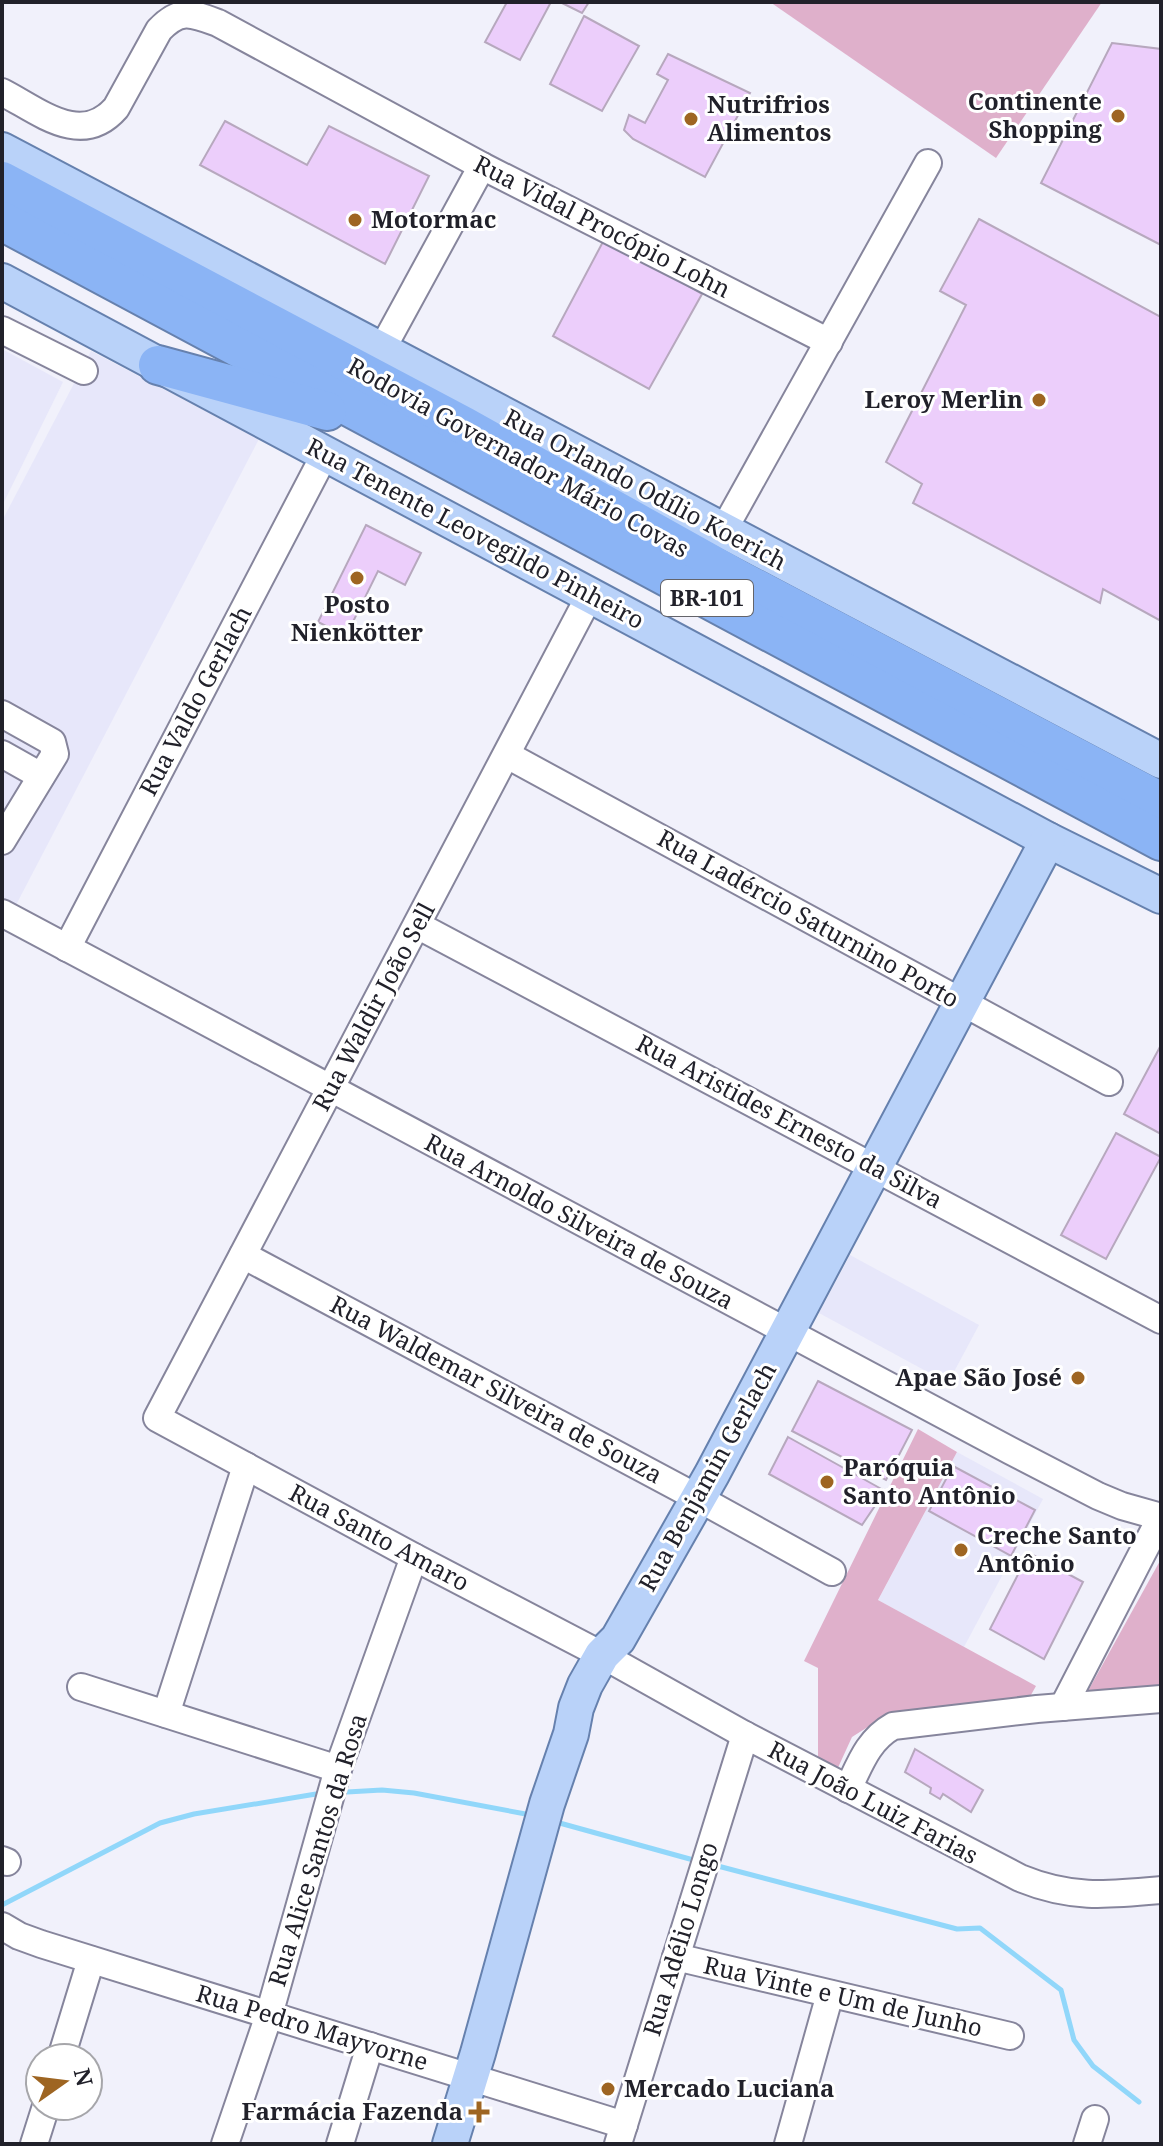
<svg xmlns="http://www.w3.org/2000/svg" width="1163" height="2146" viewBox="0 0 1163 2146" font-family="'Noto Serif',serif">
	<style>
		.built { fill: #e7e7fa }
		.green { fill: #dfb0cb }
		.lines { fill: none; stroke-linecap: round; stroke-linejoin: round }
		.stream { stroke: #91d7fa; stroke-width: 5 }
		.building { fill: #eccefb; stroke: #b7a8be; stroke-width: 2 }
		.minor-casing { stroke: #86859c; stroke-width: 30 }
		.major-casing { stroke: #6681ae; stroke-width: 38 }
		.highway-casing { stroke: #6681ae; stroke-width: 42 }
		.minor { stroke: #fff; stroke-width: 26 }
		.major { stroke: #b9d2f9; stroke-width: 34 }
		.highway { stroke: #8bb4f5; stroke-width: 38 }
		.poi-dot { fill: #9e6522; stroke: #fff; stroke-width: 3 }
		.labels { text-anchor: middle; stroke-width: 6; stroke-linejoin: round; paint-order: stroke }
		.shield { fill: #fff; stroke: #64646a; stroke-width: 2 }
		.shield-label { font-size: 22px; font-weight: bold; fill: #21212a }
		.poi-label { font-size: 24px; font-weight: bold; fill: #21212a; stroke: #fff; text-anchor: start }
		.street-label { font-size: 24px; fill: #21212a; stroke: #fff }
	</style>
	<rect width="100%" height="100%" fill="#f1f1fb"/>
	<g class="built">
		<path d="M2 349 63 382 2 506Z"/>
		<path d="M91 351 259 439 16 905 2 898V521Z"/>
		<path d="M850 1255 979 1325 948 1383 819 1313Z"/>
		<path d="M957 1452 1043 1499 964 1647 878 1600Z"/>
	</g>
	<g class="green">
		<path d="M770 2H1102L996 158Z"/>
		<path d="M918 1429 957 1452 878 1600 1036 1686 1027 1702 874 1723 852 1737 836 1772 818 1762V1668L804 1661Z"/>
		<path d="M1161 1559V1686L1088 1691Z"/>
	</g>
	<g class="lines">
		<g class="stream">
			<path d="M347 1792 382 1790 414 1793 531 1815"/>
			<path d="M556 1822 697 1861"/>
			<path d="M714 1865 957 1929 980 1928 1061 1990 1074 2040 1093 2066 1139 2102"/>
			<path d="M2 1905 160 1823 194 1814 316 1794"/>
		</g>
	</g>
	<g class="building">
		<path d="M507 2H551L520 60 485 42Z"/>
		<path d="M560 2H589L582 13Z"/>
		<path d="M584 16 639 46 602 111 550 84Z"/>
		<path d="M1112 43 1161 49V245L1041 183Z"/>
		<path d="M668 54 750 93 705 177 633 139 624 130 629 115 645 123 668 80 657 74Z"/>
		<path d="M225 121 307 165 329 126 429 176 385 264 200 165Z"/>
		<path d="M979 219 1161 317V621L1103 589 1100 603 913 503 922 484 886 462 966 305 940 291Z"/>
		<path d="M605 238 702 294 649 389 553 336Z"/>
		<path d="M366 525 421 553 405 585 378 571 346 636 318 622Z"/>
		<path d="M1161 1045V1134L1124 1114Z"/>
		<path d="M1116 1133 1161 1157 1106 1259 1061 1235Z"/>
		<path d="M818 1381 912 1430 886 1480 792 1431Z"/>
		<path d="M788 1437 885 1491 862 1525 769 1474Z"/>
		<path d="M953 1466 1035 1510 1011 1556 929 1511Z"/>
		<path d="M1029 1553 1083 1582 1044 1659 990 1629Z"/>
		<path d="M915 1749 983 1790 971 1812 943 1794 940 1799 930 1793 931 1788 905 1772Z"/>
	</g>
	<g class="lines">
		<defs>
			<g id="minor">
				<path d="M2 92C39 111 81 148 116 108L159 30C180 8 191 13 218 23L482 166 829 342"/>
				<path d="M2 330 84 371"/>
				<path d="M381 351 482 166"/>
				<path d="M723 531 928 163"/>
				<path d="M590 595 157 1418 414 1557 602 1655 745 1735 1020 1878C1071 1899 1107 1895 1161 1890"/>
				<path d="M2 714 52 742 55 754 2 841"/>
				<path d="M2 754 41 776"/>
				<path d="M507 755 1109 1082"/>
				<path d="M2 913 1011 1451 1098 1496 1122 1506 1161 1517"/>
				<path d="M417 925 1161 1320"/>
				<path d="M67 948 325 454"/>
				<path d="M243 1255 698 1498 832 1572"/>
				<path d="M81 1687 338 1769"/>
				<path d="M1063 1707 1161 1517"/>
				<path d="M166 1714 246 1466"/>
				<path d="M848 1789C860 1764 868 1740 893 1726L1037 1709 1161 1699"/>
				<path d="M2 1860 7 1862"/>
				<path d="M2 1926 19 1936 41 1944 624 2125"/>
				<path d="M676 1957 1010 2036"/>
				<path d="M61 2058 91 1960"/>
				<path d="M34 2144 46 2106"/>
				<path d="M225 2144 269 2015 338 1769 414 1557"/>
				<path d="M340 2144 370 2046"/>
				<path d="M618 2144 745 1735"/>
				<path d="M788 2144 830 1994"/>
				<path d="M1087 2144 1095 2119"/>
			</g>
			<g id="major">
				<path d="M2 150 1161 761"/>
				<path d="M2 281 1048 840 1161 896"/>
				<path d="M450 2144 478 2053 547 1804 571 1734 576 1708 585 1685 602 1655 618 1639 712 1474 1048 840"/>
			</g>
			<g id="highway">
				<path d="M2 181 464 426 740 580 1161 802"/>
				<path d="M2 221 1161 841"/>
				<path d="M158 365 327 411"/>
			</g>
		</defs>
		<use href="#minor" class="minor-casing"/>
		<use href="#major" class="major-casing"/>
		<use href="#highway" class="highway-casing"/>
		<use href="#minor" class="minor"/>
		<use href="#major" class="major"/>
		<use href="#highway" class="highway"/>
	</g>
	<g class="poi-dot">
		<circle cx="1118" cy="116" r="8"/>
		<circle cx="691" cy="119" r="8"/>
		<circle cx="355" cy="220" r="8"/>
		<circle cx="1039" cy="400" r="8"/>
		<circle cx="357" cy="578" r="8"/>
		<circle cx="1078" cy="1378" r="8"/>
		<circle cx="827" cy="1482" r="8"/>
		<circle cx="961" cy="1550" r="8"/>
		<circle cx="608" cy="2089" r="8"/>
		<path d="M475 2100h8v8h8v8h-8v8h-8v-8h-8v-8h8z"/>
	</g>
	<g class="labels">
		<rect class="shield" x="661" y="580" width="92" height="36" rx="6"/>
		<g class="shield-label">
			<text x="707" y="606">BR-101</text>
		</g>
		<g class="poi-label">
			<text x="1102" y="110" text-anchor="end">Continente<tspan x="1102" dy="28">Shopping</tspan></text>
			<text x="707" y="113">Nutrifrios<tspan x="707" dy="28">Alimentos</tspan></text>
			<text x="371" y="228">Motormac</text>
			<text x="1023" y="408" text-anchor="end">Leroy Merlin</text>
			<text x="357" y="613" text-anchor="middle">Posto<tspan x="357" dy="28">Nienkötter</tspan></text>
			<text x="1062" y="1386" text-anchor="end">Apae São José</text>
			<text x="843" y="1476">Paróquia<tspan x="843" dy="28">Santo Antônio</tspan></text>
			<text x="977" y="1544">Creche Santo<tspan x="977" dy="28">Antônio</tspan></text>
			<text x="624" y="2097">Mercado Luciana</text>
			<text x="463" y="2120" text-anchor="end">Farmácia Fazenda</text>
		</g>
		<g class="street-label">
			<text transform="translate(602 227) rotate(27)" y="8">Rua Vidal Procópio Lohn</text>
			<text transform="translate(518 458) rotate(29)" y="8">Rodovia Governador Mário Covas</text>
			<text transform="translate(645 490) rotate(28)" y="8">Rua Orlando Odílio Koerich</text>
			<text transform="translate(475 534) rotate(28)" y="8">Rua Tenente Leovegildo Pinheiro</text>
			<text transform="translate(196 701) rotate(-62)" y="8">Rua Valdo Gerlach</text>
			<text transform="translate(808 919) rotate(29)" y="8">Rua Ladércio Saturnino Porto</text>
			<text transform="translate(374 1007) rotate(-62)" y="8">Rua Waldir João Sell</text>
			<text transform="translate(789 1122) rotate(28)" y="8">Rua Aristides Ernesto da Silva</text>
			<text transform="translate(579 1222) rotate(28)" y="8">Rua Arnoldo Silveira de Souza</text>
			<text transform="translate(496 1390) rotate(28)" y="8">Rua Waldemar Silveira de Souza</text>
			<text transform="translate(708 1477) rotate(-61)" y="8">Rua Benjamin Gerlach</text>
			<text transform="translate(379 1538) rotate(28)" y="8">Rua Santo Amaro</text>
			<text transform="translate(873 1803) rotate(28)" y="8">Rua João Luiz Farias</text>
			<text transform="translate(318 1850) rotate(-73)" y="8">Rua Alice Santos da Rosa</text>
			<text transform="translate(681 1939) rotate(-73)" y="8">Rua Adélio Longo</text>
			<text transform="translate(843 1997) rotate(13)" y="8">Rua Vinte e Um de Junho</text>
			<text transform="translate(312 2028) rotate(17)" y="8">Rua Pedro Mayvorne</text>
		</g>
	</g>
	<rect width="1163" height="2146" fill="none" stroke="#21212a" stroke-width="8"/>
	<g transform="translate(64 2082) rotate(76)"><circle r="38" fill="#ffffff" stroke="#a6a6aa" stroke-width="2"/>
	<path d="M0-6L14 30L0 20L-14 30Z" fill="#9e6522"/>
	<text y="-12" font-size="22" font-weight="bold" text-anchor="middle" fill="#21212a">N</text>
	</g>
</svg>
